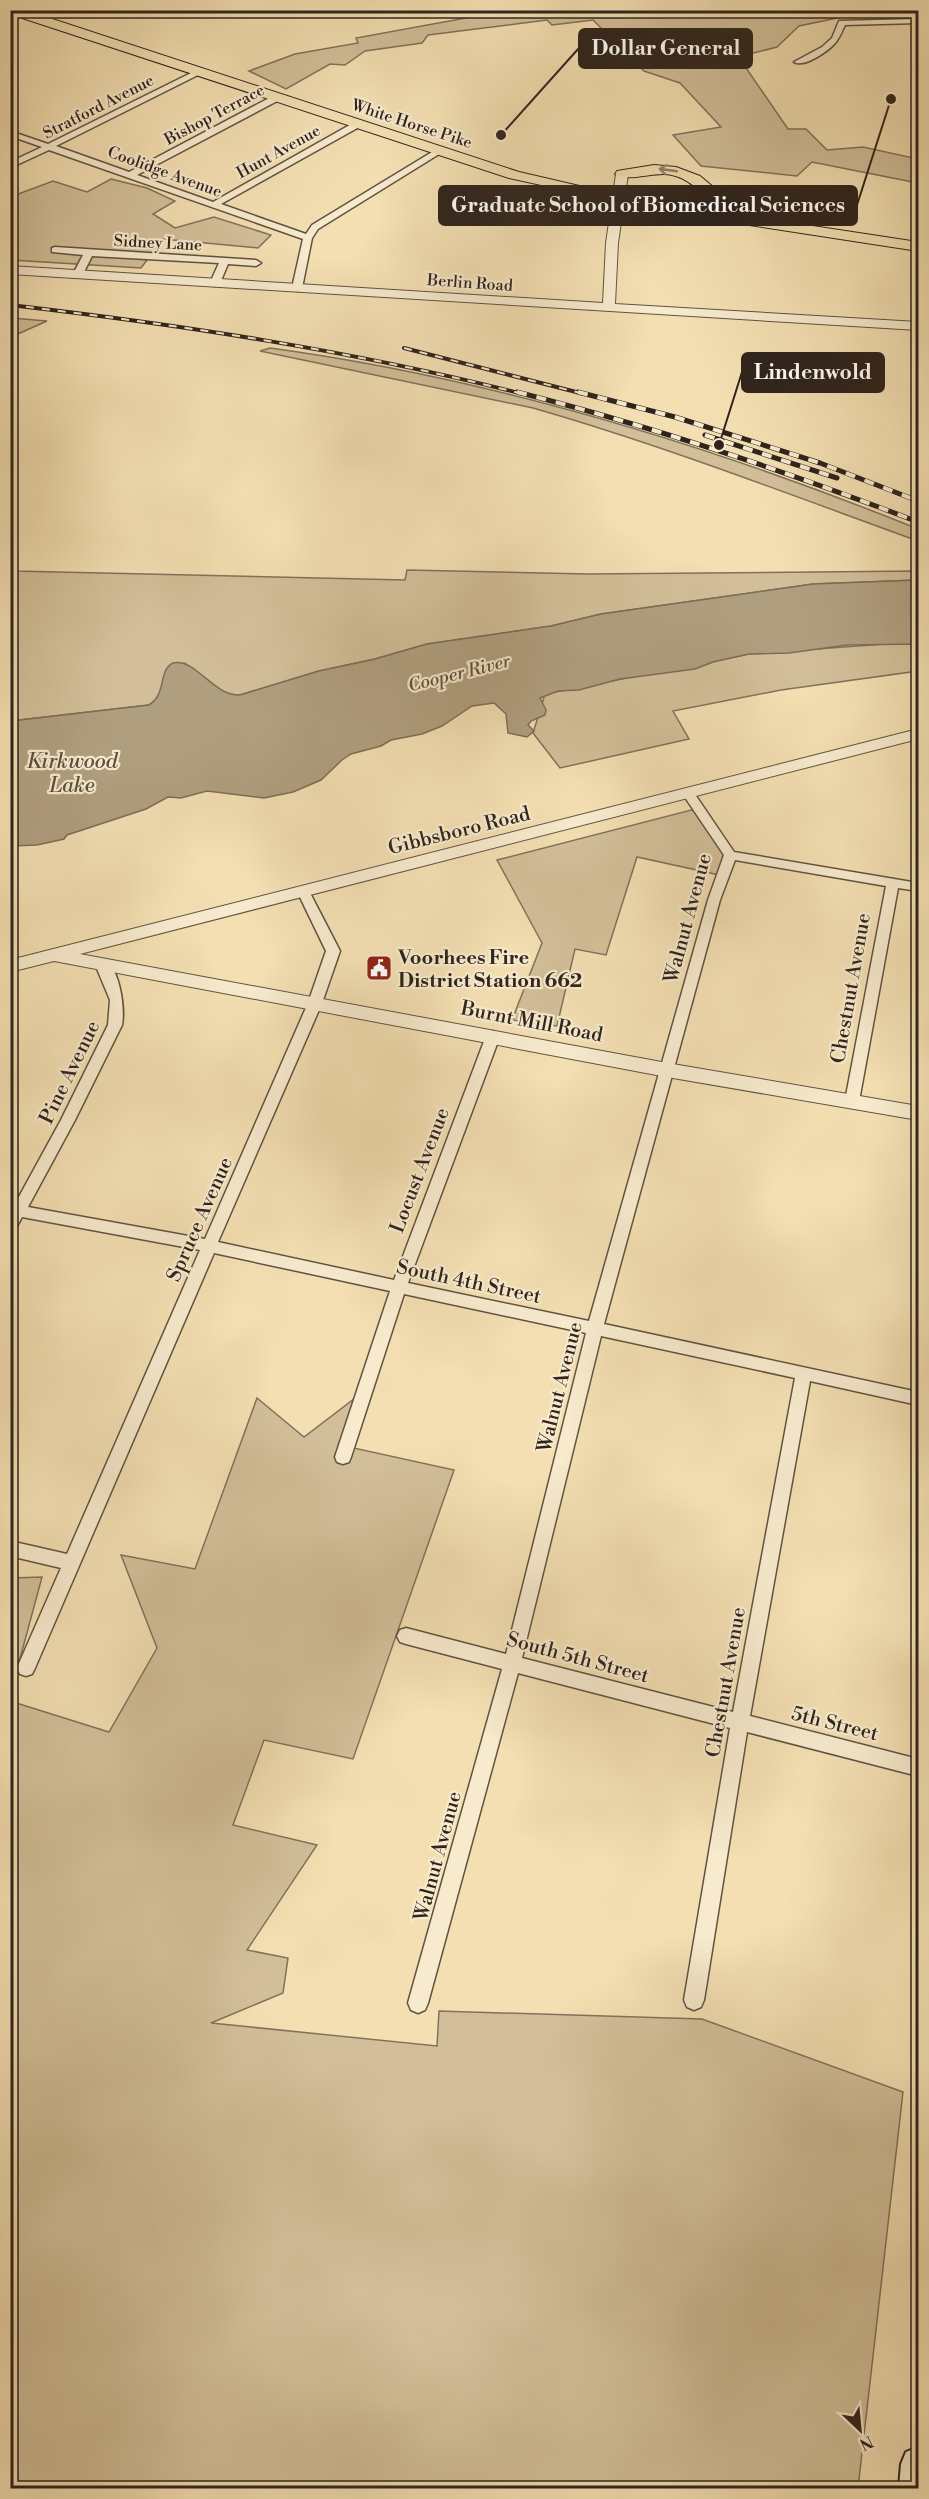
<svg xmlns="http://www.w3.org/2000/svg" width="929" height="2499" viewBox="0 0 929 2499" font-family="'Libre Bodoni',serif">
	<style>
		.green { fill: #d2bf99; stroke: #80725b; stroke-width: 1.5 }
		.water { fill: #b09f7f; stroke: #7c6e58; stroke-width: 1.5 }
		.lines { fill: none; stroke-linecap: round; stroke-linejoin: round }
		.minor-casing { stroke: #605342; stroke-width: 3 }
		.tertiary-casing { stroke: #605342; stroke-width: 2 }
		.secondary-casing { stroke: #2f241d; stroke-width: 4 }
		.trunk-casing { stroke: #2f241d; stroke-width: 2 }
		.minor { fill: #f7eacd; fill-rule: evenodd }
		.tertiary { fill: #f7eacd; fill-rule: evenodd }
		.secondary { fill: #f7eacd; fill-rule: evenodd }
		.trunk { fill: #f3dfb2; fill-rule: evenodd }
		.rail-far1-casing { stroke: #2f241d; stroke-width: 4 }
		.rail-casing { stroke: #2f241d; stroke-width: 5 }
		.rail-far1 { stroke: #f7eacd; stroke-width: 2; stroke-dasharray: 8; stroke-linecap: butt }
		.rail { stroke: #f7eacd; stroke-width: 4; stroke-dasharray: 10; stroke-linecap: butt }
		.oneway { stroke: #918268 }
		.labels { text-anchor: middle; stroke-width: 4.5; stroke-linejoin: round; paint-order: stroke }
		.far-street-label { font-size: 16px; fill: #2f241d; stroke: #f7eacd }
		.far-water-label { font-size: 18px; font-style: italic; fill: #5c4f3f; stroke: #f7eacd }
		.street-label { font-size: 20px; fill: #2f241d; stroke: #f7eacd }
		.poi-label { font-size: 20px; font-weight: bold; fill: #2f241d; stroke: #f7eacd; text-anchor: start }
		.water-label { font-size: 21px; font-style: italic; fill: #5c4f3f; stroke: #f7eacd }
		.leader { fill: none; stroke: #2f241d; stroke-width: 2 }
		.callout-dot { fill: #2f241d; stroke: #f7eacd; stroke-width: 2 }
		.callout { fill: #2f241d; stroke: #2f241d; stroke-width: 2 }
		.callout-label { font-size: 21px; text-anchor: middle; font-weight: bold; fill: #fff }
	</style>
	<rect width="100%" height="100%" fill="#f3dfb2"/>
	<filter id="stains"><feTurbulence type="fractalNoise" baseFrequency=".00333" numOctaves="4"/><feColorMatrix values="0 0 0 0 .2 0 0 0 0 .09 0 0 0 0 .02 0 0 0 .5 -.17"/></filter>
	<radialGradient id="worn" r=".72"><stop offset=".6" stop-color="#630" stop-opacity="0"/><stop offset="1" stop-color="#630" stop-opacity=".3"/></radialGradient>
	<g class="green">
		<path d="M504 11H842L847 16 799 26 777 47 742 56 744 65 788 129H806L827 150 863 147 918 159V183L812 162 797 176 701 166 673 135 721 127 680 83 644 71 593 20 552 25 547 20 428 35 422 43 365 51 345 65 330 64 286 89 249 71 295 54 358 43 356 38Z"/>
		<path d="M111 179 147 188 175 201 153 214 175 228 214 217 271 235 258 248 163 239 141 268 11 260 10 197 53 181 87 192Z"/>
		<path d="M11 318 47 321 11 337Z"/>
		<path d="M270 348C491 378 713 446 918 529V541C791 495 662 445 533 408L260 351Z"/>
		<path d="M10 556H14V571L405 580 407 570 588 574 918 571V580L813 584 601 614 551 626 427 644 375 659 319 671 240 695C220 696 200 675 185 663L166 670C163 684 162 697 149 705L11 721Z"/>
		<path d="M899 643 918 645V671L781 690 673 711 689 739 560 768 533 733 545 694 749 654Z"/>
		<path d="M699 808 727 851 724 876 637 857 606 955 575 949 557 1026 512 1020 542 943 497 860Z"/>
		<path d="M257 1398 304 1437 354 1399 349 1447 454 1470 353 1759 264 1740 233 1825 317 1845 247 1950 288 1958 283 1993 211 2023 437 2046 439 2011 702 2019 903 2092 858 2488H11L10 1701 109 1732 157 1648 121 1555 195 1569Z"/>
		<path d="M42 1577 11 1692V1578Z"/>
	</g>
	<path class="water" d="M918 580V644L847 645 789 653 749 654 713 662 695 669 620 679 579 690 558 691 540 698 546 710 545 715 531 721 528 725 534 731 527 737 508 733 506 714 494 703 472 706 442 726 422 734 391 740 381 746 351 754 342 760 321 780 293 792 264 798 207 791 181 798 168 797 146 809 67 835 64 839 37 845 11 846V721L149 705C167 694 158 670 173 663 195 657 214 697 240 695L319 671 375 659 427 644 551 626 601 614 813 584Z"/>
	<g class="lines">
		<defs>
			<g id="minor">
				<path d="M918 19V23L845 25C842 31 840 37 836 42 829 51 804 68 794 62L822 47 832 38 839 21Z"/>
				<path d="M199 69H202V73L56 146 129 172 275 95H281V99L137 175 213 202 355 122H361V126L221 204 306 234 312 225 437 149 444 151 318 229 312 238 302 288 297 291 292 288 303 239 49 150 10 168V162L42 147 10 136V131L48 144Z"/>
				<path d="M55 247 256 260 261 263 256 266 228 264 220 283 215 286 210 283 219 263 92 256 83 274 78 277 73 274 83 255 52 252V248Z"/>
				<path d="M688 789 692 790 734 852 918 883V891L898 888 859 1101 852 1106 845 1101 886 886 735 860 720 900 604 1324 918 1392V1405L810 1381 750 1716 918 1759V1776L747 1732 704 2000 701 2007 694 2010 687 2007 684 2000 730 1728 518 1673 428 2003 425 2010 418 2013 411 2010 408 2003 502 1669 406 1644 400 1642 397 1636 400 1630 406 1628 506 1654 586 1333 404 1294 351 1457 349 1462 343 1464 337 1462 335 1457 390 1291 214 1253 35 1668 32 1674 26 1676 20 1674 17 1668 61 1568 10 1556V1541L67 1554 200 1250 22 1217 15 1230 10 1232V1203L15 1204 61 1120 108 1025 110 1000 95 964 102 959C120 965 125 1009 122 1025L75 1120 28 1207 205 1239 308 1003 326 951 297 891 303 887 309 891 340 951 322 1003 218 1242 394 1280 486 1036 493 1031 500 1036 408 1283 589 1321 708 900 724 855 682 793ZM601 1336 795 1378 733 1712 522 1658Z"/>
			</g>
			<g id="tertiary">
				<path d="M53 10H65L46 23H40V19Z"/>
				<path d="M622 171 628 174 618 243 615 304 918 322V330L10 274V266L603 303 606 243 616 174Z"/>
				<path d="M918 729V739L80 954 667 1063 918 1106V1120L667 1077 54 961 10 972V960Z"/>
			</g>
			<path id="secondary" d="M918 2447V2488H899L901 2464 906 2452Z"/>
			<path id="trunk" d="M10 10H25L519 172 614 194 724 213C704 198 692 176 665 174 653 173 622 182 615 174L617 171 654 165 676 167 700 176 748 216 918 242V251L665 212 509 178 10 14Z"/>
		</defs>
		<use href="#minor" class="minor-casing"/>
		<use href="#tertiary" class="tertiary-casing"/>
		<use href="#secondary" class="secondary-casing"/>
		<use href="#trunk" class="trunk-casing"/>
		<use href="#minor" class="minor"/>
		<use href="#tertiary" class="tertiary"/>
		<use href="#secondary" class="secondary"/>
		<use href="#trunk" class="trunk"/>
		<defs>
			<g id="rail-far1">
				<path d="M10 305C183 325 354 351 523 394"/>
				<path d="M404 348 584 394"/>
			</g>
			<g id="rail">
				<path d="M517 392C654 427 786 471 918 522"/>
				<path d="M578 392 675 417 820 463 918 501"/>
				<path d="M705 435 837 478"/>
			</g>
		</defs>
		<use href="#rail-far1" class="rail-far1-casing"/>
		<use href="#rail" class="rail-casing"/>
		<use href="#rail-far1" class="rail-far1"/>
		<use href="#rail" class="rail"/>
	</g>
	<defs><path id="oneway-shaft" d="M-6 0H5M1.5-3L5.5 0L1.5 3" fill="none" stroke-width="1.6" stroke-linecap="round" stroke-linejoin="round" transform="scale(1.5)"/></defs>
	<use class="oneway" href="#oneway-shaft" transform="translate(668 170) rotate(-172)"/>
	<defs>
		<symbol id="civic-square" viewBox="-11 -11 22 22"><rect x="-9" y="-9" width="18" height="18" rx="4" fill="#8f2418" stroke="#f7eacd"/><path d="M-.6-6.5H3V-4.5H.6V-3L4-1V1h2V6H-6V1h2V-1L-.6-3ZM-1.2 2.5V6h2.4V2.5Z" fill="#fff"/></symbol>
	</defs>
	<g fill-rule="evenodd">
		<use href="#civic-square" x="364" y="953" width="30" height="30"/>
	</g>
	<g class="labels">
		<g class="far-street-label">
			<text transform="translate(98 106) rotate(-27)" y="6">Stratford Avenue</text>
			<text transform="translate(214 114) rotate(-28)" y="6">Bishop Terrace</text>
			<text transform="translate(412 123) rotate(18)" y="6">White Horse Pike</text>
			<text transform="translate(278 151) rotate(-29)" y="6">Hunt Avenue</text>
			<text transform="translate(165 171) rotate(20)" y="6">Coolidge Avenue</text>
			<text transform="translate(158 242) rotate(3)" y="6">Sidney Lane</text>
			<text transform="translate(470 282) rotate(4)" y="6">Berlin Road</text>
		</g>
		<g class="far-water-label">
			<text transform="translate(459 673) rotate(-14)" y="6">Cooper River</text>
		</g>
		<g class="street-label">
			<text transform="translate(459 830) rotate(-14)" y="7">Gibbsboro Road</text>
			<text transform="translate(687 918) rotate(-75)" y="7">Walnut Avenue</text>
			<text transform="translate(850 988) rotate(-80)" y="7">Chestnut Avenue</text>
			<text transform="translate(532 1021) rotate(11)" y="7">Burnt Mill Road</text>
			<text transform="translate(69 1072) rotate(-64)" y="7">Pine Avenue</text>
			<text transform="translate(419 1170) rotate(-69)" y="7">Locust Avenue</text>
			<text transform="translate(199 1219) rotate(-66)" y="7">Spruce Avenue</text>
			<text transform="translate(469 1281) rotate(12)" y="7">South 4th Street</text>
			<text transform="translate(559 1387) rotate(-76)" y="7">Walnut Avenue</text>
			<text transform="translate(578 1657) rotate(15)" y="7">South 5th Street</text>
			<text transform="translate(725 1682) rotate(-80)" y="7">Chestnut Avenue</text>
			<text transform="translate(835 1723) rotate(14)" y="7">5th Street</text>
			<text transform="translate(437 1856) rotate(-75)" y="7">Walnut Avenue</text>
		</g>
		<g class="poi-label">
			<text x="398" y="964">Voorhees Fire<tspan x="398" dy="23">District Station 662</tspan></text>
		</g>
		<g class="water-label">
			<text x="72" y="768">Kirkwood<tspan x="72" dy="24">Lake</tspan></text>
		</g>
	</g>
	<path class="leader" d="M501 135L579 48M891 99L857 205M719 445L742 372"/>
	<g class="callout-dot">
		<circle cx="501" cy="135" r="6"/>
		<circle cx="891" cy="99" r="6"/>
		<circle cx="719" cy="445" r="6"/>
	</g>
	<g class="callout">
		<rect x="579" y="29" width="173" height="39" rx="6"/>
		<rect x="439" y="186" width="418" height="39" rx="6"/>
		<rect x="742" y="353" width="142" height="39" rx="6"/>
	</g>
	<g class="callout-label">
		<text x="666" y="55">Dollar General</text>
		<text x="648" y="212">Graduate School of Biomedical Sciences</text>
		<text x="813" y="379">Lindenwold</text>
	</g>
	<rect width="929" height="2499" fill="none" stroke="#f3dfb2" stroke-width="36"/>
	<rect x="12" y="12" width="905" height="2475" fill="none" stroke="#2f241d" stroke-width="3"/>
	<rect x="18" y="18" width="893" height="2463" fill="none" stroke="#2f241d" stroke-width="1.5"/>
	<g transform="translate(860 2430) rotate(154)" stroke="#f7eacd" stroke-width="4.5" paint-order="stroke">
	<path d="M0-4.5L10 22L0 15L-10 22Z" fill="#2f241d"/>
	<text y="-9" font-size="16" font-weight="bold" text-anchor="middle" fill="#2f241d">N</text>
	</g>
	<rect width="100%" height="100%" filter="url(#stains)"/>
	<rect width="100%" height="100%" fill="url(#worn)"/>
</svg>
